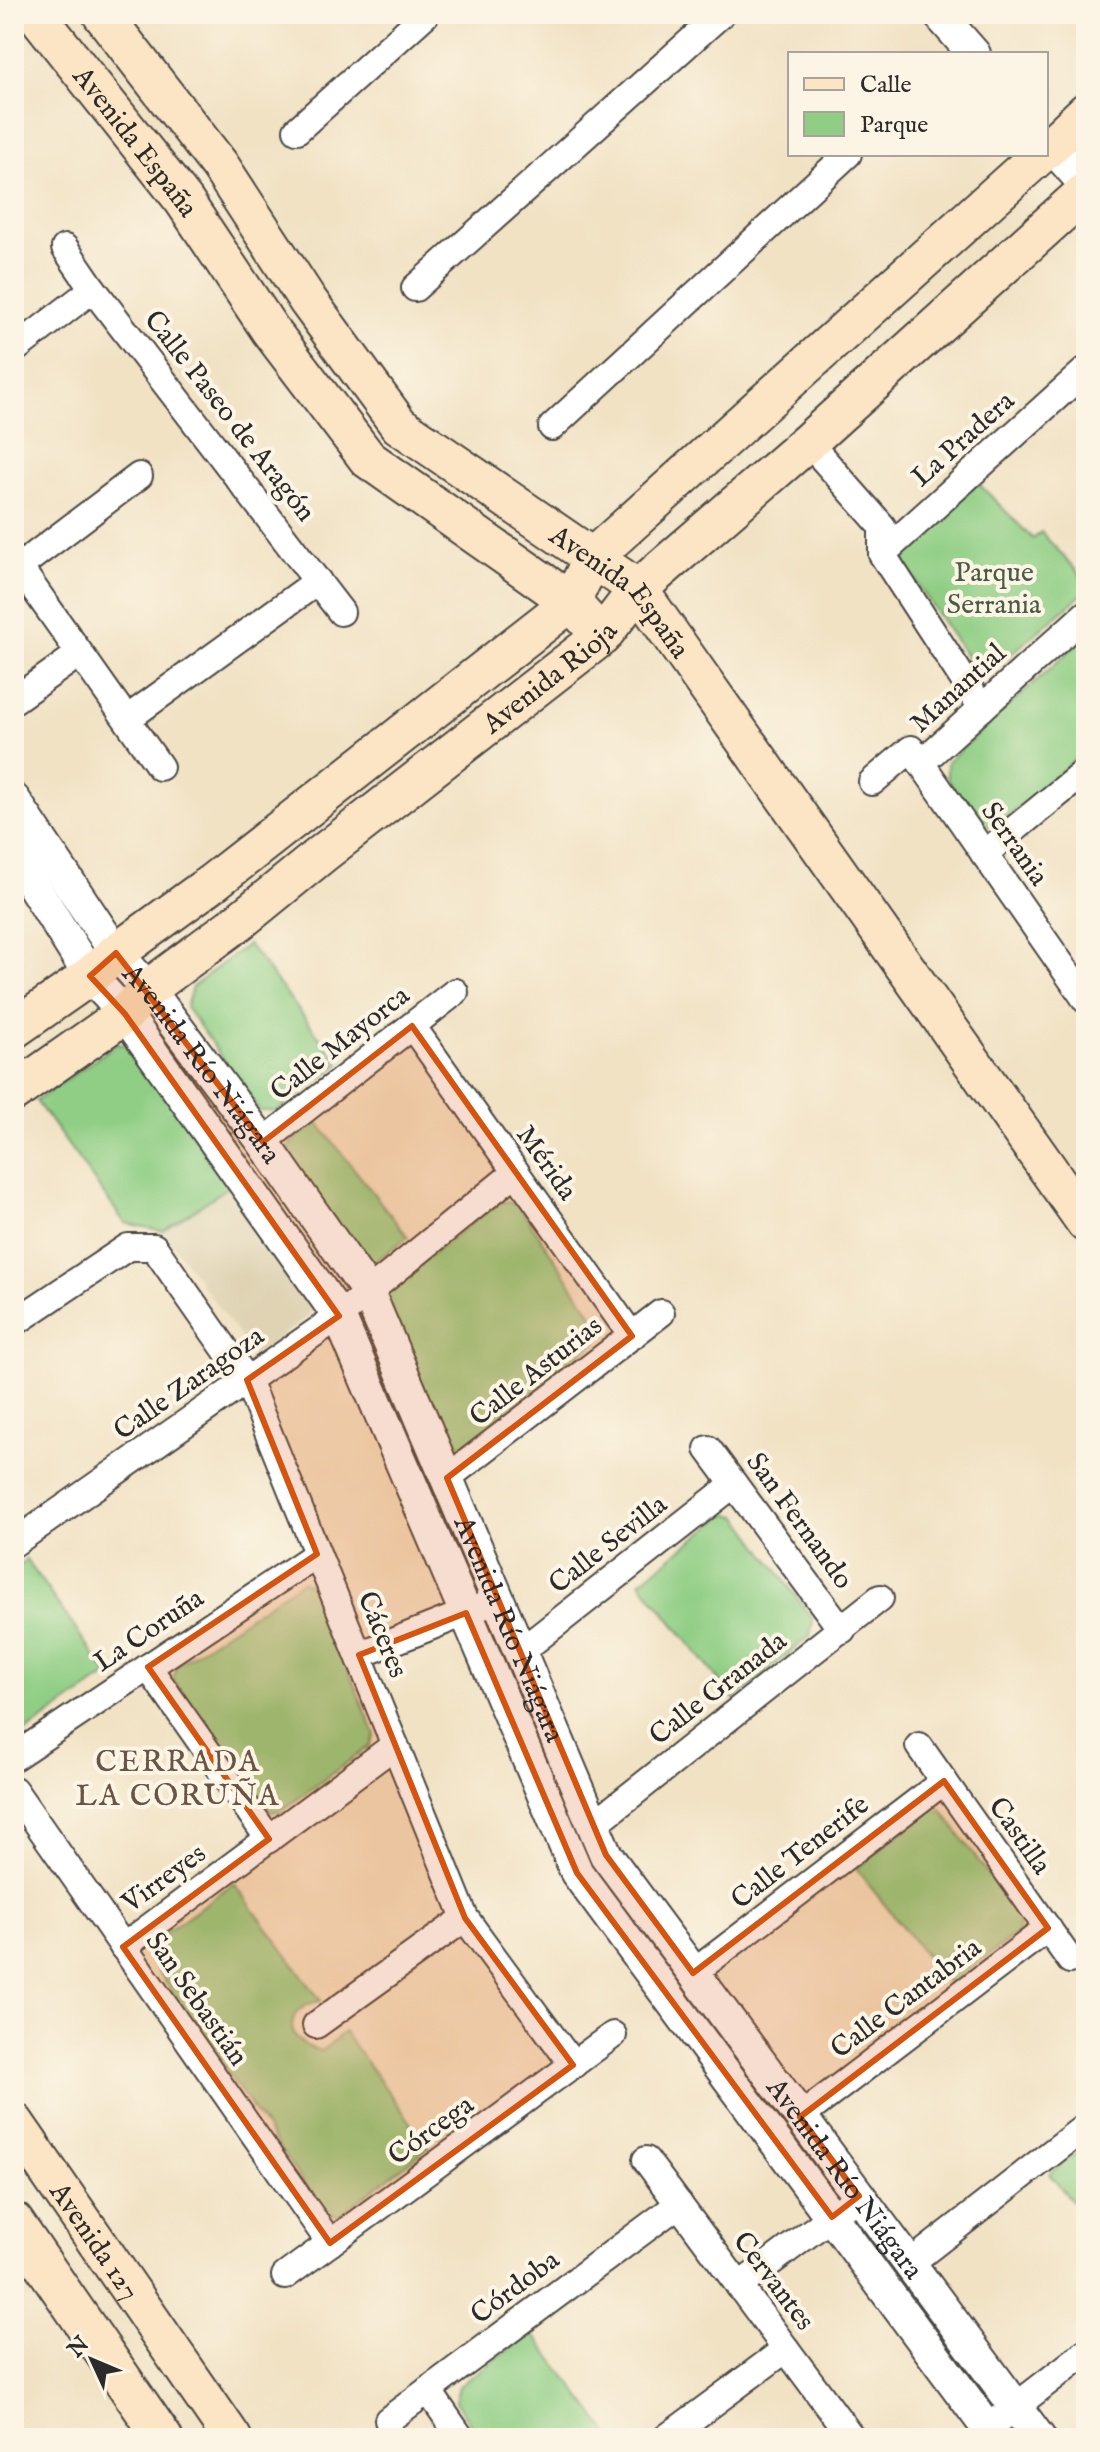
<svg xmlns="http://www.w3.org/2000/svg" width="1100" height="2452" viewBox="0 0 1100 2452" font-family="'IM FELL English',serif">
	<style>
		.built { fill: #dfd3b4 }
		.green { fill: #8fce84; stroke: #5d7c58; stroke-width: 2 }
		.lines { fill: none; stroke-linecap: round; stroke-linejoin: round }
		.minor-casing { stroke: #494642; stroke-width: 30 }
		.tertiary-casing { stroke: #494642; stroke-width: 36 }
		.secondary-casing { stroke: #494642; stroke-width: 42 }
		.minor { stroke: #fff; stroke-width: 26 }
		.tertiary { stroke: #fff; stroke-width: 32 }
		.secondary { stroke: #fce5c4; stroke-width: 38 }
		.marked { fill: #d5540f; fill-opacity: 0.2; stroke: #d5540f; stroke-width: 6; stroke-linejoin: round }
		.labels { text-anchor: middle; stroke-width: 8; stroke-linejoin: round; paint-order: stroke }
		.street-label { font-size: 28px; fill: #2b2b2b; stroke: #fcf5e5 }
		.park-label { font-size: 28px; fill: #495c46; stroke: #fcf5e5 }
		.neighbourhood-label { font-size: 30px; letter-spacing: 2px; fill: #6a5445; stroke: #fcf5e5 }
	</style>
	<rect width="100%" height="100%" fill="#fcf5e5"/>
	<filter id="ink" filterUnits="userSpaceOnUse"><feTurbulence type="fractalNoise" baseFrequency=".0125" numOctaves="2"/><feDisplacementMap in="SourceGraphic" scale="16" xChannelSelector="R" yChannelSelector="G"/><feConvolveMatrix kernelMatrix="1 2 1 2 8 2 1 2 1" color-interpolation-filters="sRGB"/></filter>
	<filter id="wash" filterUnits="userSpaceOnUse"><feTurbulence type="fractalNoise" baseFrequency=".006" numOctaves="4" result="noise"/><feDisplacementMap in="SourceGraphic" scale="32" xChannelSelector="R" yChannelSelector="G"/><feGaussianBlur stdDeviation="1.8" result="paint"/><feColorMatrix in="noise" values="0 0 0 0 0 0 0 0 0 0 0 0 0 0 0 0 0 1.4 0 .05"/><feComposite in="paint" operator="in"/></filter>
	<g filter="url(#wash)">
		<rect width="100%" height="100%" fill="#f1e2c4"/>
		<path class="built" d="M231 1185 312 1300 310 1315 254 1356 163 1231Z"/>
		<g class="green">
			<path d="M978 483 1033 539 1041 532 1086 581V591L986 675 976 671 904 564 909 545Z"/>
			<path d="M1086 636V750L995 828 979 823 947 778V762Z"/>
			<path d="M248 944 340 1064 277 1111H260L186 1007 192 987Z"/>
			<path d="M117 1044 133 1046 231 1185 163 1231 125 1223 36 1101Z"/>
			<path d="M317 1122 408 1237 373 1263 363 1260 286 1153 292 1141Z"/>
			<path d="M501 1201 518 1204 601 1328 596 1343 458 1450 448 1443 381 1304 387 1288Z"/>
			<path d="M726 1514 738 1516 813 1620 810 1636 734 1699 640 1582Z"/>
			<path d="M26 1559 108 1675 14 1740V1573Z"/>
			<path d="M302 1581 313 1586 375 1734 370 1746 281 1811 270 1812 173 1680 177 1665Z"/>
			<path d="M930 1810H942L1019 1918 1018 1933 949 1985 856 1869Z"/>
			<path d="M234 1883 321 2001C282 2007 283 2044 322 2051L344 2032 429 2147 338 2216 323 2212 148 1956 152 1942Z"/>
			<path d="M1086 2145V2218L1049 2174Z"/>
			<path d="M532 2332 612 2438H480L455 2401 459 2386Z"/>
		</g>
	</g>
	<g filter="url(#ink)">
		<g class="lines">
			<defs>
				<g id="minor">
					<path d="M297 130 426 14"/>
					<path d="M65 248 93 289 341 612"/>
					<path d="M415 288 721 14"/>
					<path d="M14 350 93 289"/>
					<path d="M552 427 848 154"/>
					<path d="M808 442 882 526V554L982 708"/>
					<path d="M882 554 1086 370"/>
					<path d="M14 560 160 767"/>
					<path d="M19 567 139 476"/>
					<path d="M14 700 79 654"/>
					<path d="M127 719 318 581"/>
					<path d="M921 763 1086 1000"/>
					<path d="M872 782 911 749 921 763 1086 614"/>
					<path d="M984 854 1086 771"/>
					<path d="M412 1026 632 1336"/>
					<path d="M263 1142 455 992"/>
					<path d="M14 1323 128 1247H154L247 1380 465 1918 573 2065"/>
					<path d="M708 1449 842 1630"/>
					<path d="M447 1478 661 1313"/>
					<path d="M14 1543 339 1316 516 1172"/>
					<path d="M520 1652 734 1484"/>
					<path d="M359 1655 498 1600"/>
					<path d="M148 1667 269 1839"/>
					<path d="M919 1746 1070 1960"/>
					<path d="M14 1757 317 1554"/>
					<path d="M14 1790 330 2243"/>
					<path d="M593 1825 880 1598"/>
					<path d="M123 1947 395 1745"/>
					<path d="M693 1973 944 1781"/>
					<path d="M316 2025 465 1918"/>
					<path d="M800 2117 1048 1928"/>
					<path d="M646 2160 852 2438"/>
					<path d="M909 2264 1086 2126"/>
					<path d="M285 2276 613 2035"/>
					<path d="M739 2286 859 2196"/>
					<path d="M428 2390 461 2438"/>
					<path d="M388 2420 679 2204"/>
					<path d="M988 2428 1086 2352"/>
					<path d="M666 2438 786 2349"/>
				</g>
				<g id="tertiary">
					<path d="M939 14 974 54"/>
					<path d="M1046 140 1086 185"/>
					<path id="s1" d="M14 800 116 953 148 989 263 1142 368 1292 606 1855 1039 2438"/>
					<path d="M14 855 90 976 125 1014 339 1316 577 1873 995 2438"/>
				</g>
				<g id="secondary">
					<path id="s2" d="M36 14 184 201 270 330 368 459 571 602 588 621"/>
					<path id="s3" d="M102 14 220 166 308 301 399 425 638 589 1086 1223"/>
					<path d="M1046 150 1086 112"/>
					<path d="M14 1029 90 976 116 953 212 883 571 602 593 557 1041 154"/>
					<path id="s4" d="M14 1092 125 1014 148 989 241 920 322 854 602 636 638 589 808 442 1086 191"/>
					<path id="s5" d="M14 2122 232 2438"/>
					<path d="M14 2222 163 2438"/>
				</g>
			</defs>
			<use href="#minor" class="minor-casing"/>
			<use href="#tertiary" class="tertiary-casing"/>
			<use href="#secondary" class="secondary-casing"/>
			<use href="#minor" class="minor"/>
			<use href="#tertiary" class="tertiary"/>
			<use href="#secondary" class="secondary"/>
		</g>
	</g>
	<path class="marked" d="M116 953 263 1142 412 1026 632 1336 447 1478 606 1855 693 1973 944 1781 1048 1928 800 2117 859 2196 832 2217 577 1873 466 1613 359 1655 465 1918 573 2065 330 2243 123 1947 269 1839 148 1667 317 1554 247 1380 339 1316 125 1014 90 976Z"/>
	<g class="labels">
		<g class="street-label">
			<text dy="10" stroke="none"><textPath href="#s2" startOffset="162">Avenida España</textPath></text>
			<text transform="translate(231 415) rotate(52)" y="10">Calle Paseo de Aragón</text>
			<text transform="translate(962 438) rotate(-42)" y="10">La Pradera</text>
			<text dy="10" stroke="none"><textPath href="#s3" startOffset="786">Avenida España</textPath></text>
			<text dy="10" stroke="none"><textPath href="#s4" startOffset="678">Avenida Rioja</textPath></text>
			<text transform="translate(957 687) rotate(-42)" y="10">Manantial</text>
			<text transform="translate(1016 843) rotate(55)" y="10">Serrania</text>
			<text transform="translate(339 1042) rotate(-38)" y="10">Calle Mayorca</text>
			<text dy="10" stroke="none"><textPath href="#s1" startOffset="324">Avenida Río Niágara</textPath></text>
			<text transform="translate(548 1162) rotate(55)" y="10">Mérida</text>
			<text transform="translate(535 1370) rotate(-38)" y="10">Calle Asturias</text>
			<text transform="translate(188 1382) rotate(-35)" y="10">Calle Zaragoza</text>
			<text transform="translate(801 1520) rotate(54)" y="10">San Fernando</text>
			<text transform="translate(607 1543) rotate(-38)" y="10">Calle Sevilla</text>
			<text transform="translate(148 1629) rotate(-34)" y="10">La Coruña</text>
			<text dy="10" stroke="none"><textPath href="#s1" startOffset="972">Avenida Río Niágara</textPath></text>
			<text transform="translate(384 1634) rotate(68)" y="10">Cáceres</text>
			<text transform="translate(717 1687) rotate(-38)" y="10">Calle Granada</text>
			<text transform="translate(1021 1835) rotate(55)" y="10">Castilla</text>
			<text transform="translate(799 1851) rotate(-38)" y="10">Calle Tenerife</text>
			<text transform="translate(163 1877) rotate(-36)" y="10">Virreyes</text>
			<text transform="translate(905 1997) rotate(-37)" y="10">Calle Cantabria</text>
			<text transform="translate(198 1998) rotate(55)" y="10">San Sebastián</text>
			<text transform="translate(430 2129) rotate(-36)" y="10">Córcega</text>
			<text dy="10" stroke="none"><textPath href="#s1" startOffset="1620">Avenida Río Niágara</textPath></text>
			<text dy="10" stroke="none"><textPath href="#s5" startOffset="144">Avenida 127</textPath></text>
			<text transform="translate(775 2280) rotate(53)" y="10">Cervantes</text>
			<text transform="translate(514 2286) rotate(-37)" y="10">Córdoba</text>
		</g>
		<g class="park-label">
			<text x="994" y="581">Parque<tspan x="994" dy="32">Serrania</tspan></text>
		</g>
		<g class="neighbourhood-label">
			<text x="178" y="1771">CERRADA<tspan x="178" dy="34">LA CORUÑA</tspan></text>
		</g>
	</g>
	<rect width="1100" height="2452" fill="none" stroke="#fcf5e5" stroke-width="48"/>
	<rect x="788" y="52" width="260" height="104" fill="#fcf5e5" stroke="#a8a49b" stroke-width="2"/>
	<rect x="804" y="78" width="40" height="12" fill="#fce5c4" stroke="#a8a49b" stroke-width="2"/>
	<text x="860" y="92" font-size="24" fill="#2b2b2b">Calle</text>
	<rect x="804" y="112" width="40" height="24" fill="#8fce84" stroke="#a8a49b" stroke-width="2"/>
	<text x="860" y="132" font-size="24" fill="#2b2b2b">Parque</text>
	<g transform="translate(92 2360) rotate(314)" stroke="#fcf5e5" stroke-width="6" paint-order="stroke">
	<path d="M0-6L14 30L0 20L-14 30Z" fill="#2b2b2b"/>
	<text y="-12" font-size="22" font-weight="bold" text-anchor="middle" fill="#2b2b2b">N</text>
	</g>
</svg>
